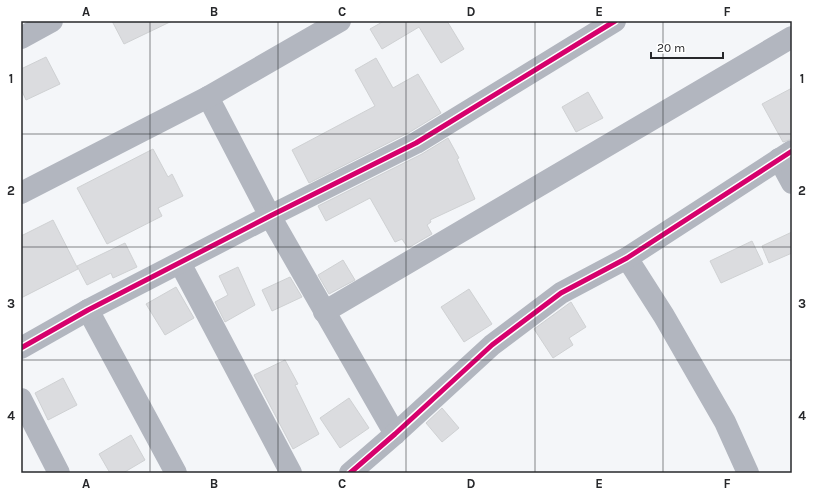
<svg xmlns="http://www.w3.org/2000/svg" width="813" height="494" viewBox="0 0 813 494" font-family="Karla,sans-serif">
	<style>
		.building { fill: #dbdcdf; stroke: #cfd1d3 }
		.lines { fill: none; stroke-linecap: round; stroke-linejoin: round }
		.minor { stroke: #b2b6bf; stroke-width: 22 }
		.cycleway-casing { stroke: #fff; stroke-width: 8 }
		.cycleway { stroke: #d6006c; stroke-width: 5 }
		.grid { fill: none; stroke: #27282b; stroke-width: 1; stroke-opacity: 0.55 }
		.neatline { fill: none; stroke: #27282b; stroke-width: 1.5 }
		.grid-label { font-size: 13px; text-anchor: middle; font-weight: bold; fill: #27282b }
	</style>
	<rect width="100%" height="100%" fill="#f4f6f9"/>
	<g class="building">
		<path d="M112 21H172L124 44Z"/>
		<path d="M384 21H447L464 49 441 63 419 27 382 49 370 29Z"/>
		<path d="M46 57 60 84 26 100 21 89V69Z"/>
		<path d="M376 58 393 88 418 74 441 113 410 132 309 183 292 150 375 106 355 70Z"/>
		<path d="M792 88V139L783 142 762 104Z"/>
		<path d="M588 92 603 118 576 132 562 107Z"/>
		<path d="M448 138 459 158 457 159 475 199 430 220 431 222 427 225 432 234 408 248 402 239 395 242 370 198 326 221 318 206 422 154Z"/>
		<path d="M153 149 168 177 172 174 183 196 158 208 162 216 107 244 77 188Z"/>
		<path d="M53 220 78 269 21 298V236Z"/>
		<path d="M792 232V253L769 263 762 246Z"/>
		<path d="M752 241 763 264 721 283 710 261Z"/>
		<path d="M125 243 137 267 113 278 111 273 87 285 77 266Z"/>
		<path d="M343 260 355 280 329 294 318 275Z"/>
		<path d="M238 267 255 305 225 322 215 302 228 295 219 276Z"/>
		<path d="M290 277 302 297 272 311 262 290Z"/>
		<path d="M176 287 194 318 165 335 146 304Z"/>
		<path d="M469 289 492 324 464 342 441 307Z"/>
		<path d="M571 302 586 327 569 338 573 345 553 358 534 329Z"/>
		<path d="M285 360 298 384 295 385 319 434 293 449 254 375Z"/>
		<path d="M63 378 77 405 48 420 35 393Z"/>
		<path d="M349 398 369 428 340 448 320 418Z"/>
		<path d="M442 408 459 428 442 442 426 423Z"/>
		<path d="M131 435 145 460 123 473H110L99 454Z"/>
	</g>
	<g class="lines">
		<g class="minor">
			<path d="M21 38 52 21"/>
			<path d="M208 97 270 216 395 434"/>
			<path d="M779 159 792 183"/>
			<path d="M21 193 208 97 340 21"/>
			<path d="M627 258 664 316 725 422 748 473"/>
			<path d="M180 263 291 473"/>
			<path d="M88 310 176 473"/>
			<path d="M324 312 792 37"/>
			<path d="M21 348 88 310 270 216 416 143 615 21"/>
			<path d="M21 399 59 473"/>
			<path d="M350 473 395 434 492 345 561 293 627 258 792 151"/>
		</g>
		<defs>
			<g id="cycleway">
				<path d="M21 348 88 310 270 216 416 143 615 21"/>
				<path d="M350 473 395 434 492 345 561 293 627 258 792 151"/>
			</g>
		</defs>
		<use href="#cycleway" class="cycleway-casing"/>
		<use href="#cycleway" class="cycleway"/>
	</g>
	<path class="grid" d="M150 21V473M278 21V473M406 21V473M535 21V473M663 21V473M21 134H792M21 247H792M21 360H792"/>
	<rect width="813" height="494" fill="none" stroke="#ffffff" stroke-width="44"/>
	<path d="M651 52v6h72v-6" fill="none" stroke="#27282b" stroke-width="2"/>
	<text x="657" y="52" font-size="12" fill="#27282b" stroke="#ffffff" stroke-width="3" paint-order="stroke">20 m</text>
	<rect x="22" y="22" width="769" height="450" class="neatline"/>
	<g class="grid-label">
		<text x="86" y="16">A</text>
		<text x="214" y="16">B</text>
		<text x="342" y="16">C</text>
		<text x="471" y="16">D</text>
		<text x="599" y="16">E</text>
		<text x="727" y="16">F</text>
		<text x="11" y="83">1</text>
		<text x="802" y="83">1</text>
		<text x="11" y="195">2</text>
		<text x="802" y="195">2</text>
		<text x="11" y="308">3</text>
		<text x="802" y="308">3</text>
		<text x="11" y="420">4</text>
		<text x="802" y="420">4</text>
		<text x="86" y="488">A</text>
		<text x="214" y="488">B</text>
		<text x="342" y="488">C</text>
		<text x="471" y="488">D</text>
		<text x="599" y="488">E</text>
		<text x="727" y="488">F</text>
	</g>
</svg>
